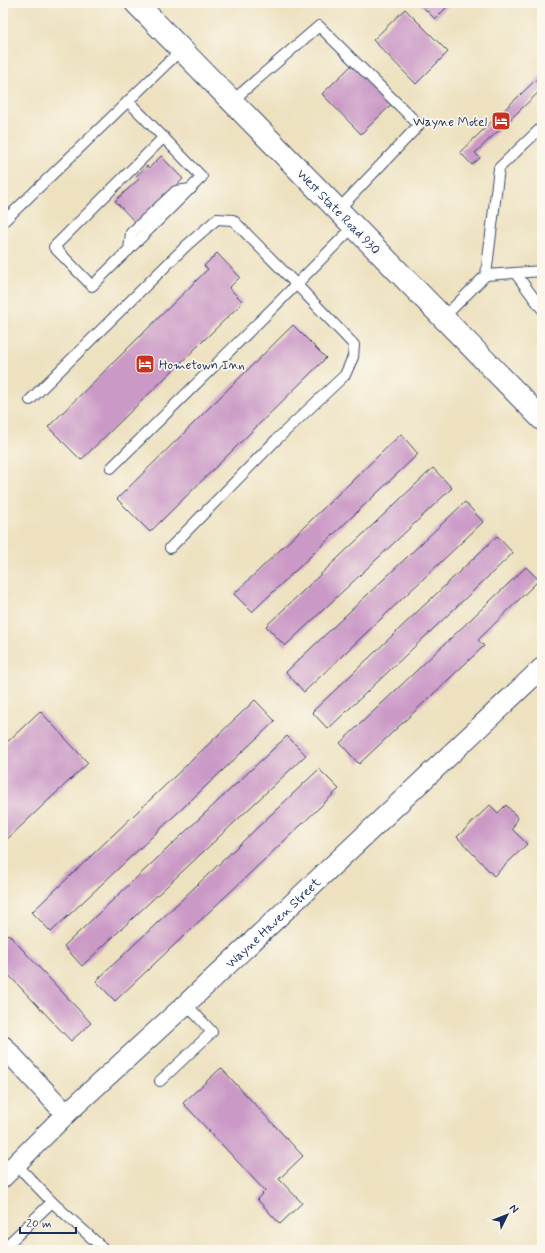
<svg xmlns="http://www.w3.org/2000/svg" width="545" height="1253" viewBox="0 0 545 1253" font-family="Mynerve,sans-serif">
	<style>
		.building { fill: #ca99c6 }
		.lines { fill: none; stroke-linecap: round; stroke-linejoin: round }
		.lane-casing { stroke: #3a4a6d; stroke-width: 12 }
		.street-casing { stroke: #3a4a6d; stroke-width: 22 }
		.highway-casing { stroke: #3a4a6d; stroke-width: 24 }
		.lane { stroke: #fff; stroke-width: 10 }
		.street { stroke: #fff; stroke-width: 20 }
		.highway { stroke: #fff; stroke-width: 22 }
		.labels { text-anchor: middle; stroke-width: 3.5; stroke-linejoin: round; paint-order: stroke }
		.poi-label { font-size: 13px; fill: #1b2f5e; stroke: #fbf7ec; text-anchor: end }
		.street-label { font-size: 13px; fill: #1b2f5e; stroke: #fbf7ec }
	</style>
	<rect width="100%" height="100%" fill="#fbf7ec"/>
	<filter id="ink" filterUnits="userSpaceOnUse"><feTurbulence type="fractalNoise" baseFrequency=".025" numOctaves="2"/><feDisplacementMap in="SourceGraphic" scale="8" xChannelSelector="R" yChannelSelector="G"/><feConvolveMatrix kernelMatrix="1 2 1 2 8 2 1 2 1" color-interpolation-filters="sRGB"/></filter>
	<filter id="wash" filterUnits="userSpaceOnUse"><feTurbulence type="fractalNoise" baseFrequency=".012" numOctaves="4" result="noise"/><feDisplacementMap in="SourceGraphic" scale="16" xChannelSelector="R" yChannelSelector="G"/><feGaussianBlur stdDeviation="0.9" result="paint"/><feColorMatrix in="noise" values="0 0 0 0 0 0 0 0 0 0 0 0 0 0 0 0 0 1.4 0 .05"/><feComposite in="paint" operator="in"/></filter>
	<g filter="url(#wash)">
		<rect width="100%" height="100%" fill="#ede1c0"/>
		<g id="blocks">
			<g class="building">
				<path d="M421 3H451L435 19 420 4Z"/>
				<path d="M405 9 448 52 416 84 373 40Z"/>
				<path d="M352 65 391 105 361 134 322 94Z"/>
				<path d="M542 74V89L475 153 480 158 472 165 460 152Z"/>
				<path d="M161 156 183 179 136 223 115 201 139 179 136 176 147 166 149 168Z"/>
				<path d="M217 253 240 277 229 288 243 302 81 460 48 427 208 269 204 266Z"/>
				<path d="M293 325 326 358 150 532 117 499Z"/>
				<path d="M401 434 418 454 252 612 234 594Z"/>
				<path d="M433 468 452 488 285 646 266 626Z"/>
				<path d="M465 502 483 522 304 692 286 672Z"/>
				<path d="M497 536 513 553 328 729 312 712Z"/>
				<path d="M526 567 539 580 478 640 484 646 359 764 340 743Z"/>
				<path d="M255 700 275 721 51 932 32 912Z"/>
				<path d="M40 711 88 763 3 843V746Z"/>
				<path d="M287 736 306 755 82 966 64 946Z"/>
				<path d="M319 769 339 789 115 1001 96 981Z"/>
				<path d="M490 805 498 813 506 805 518 818 512 829 527 844 494 876 457 837Z"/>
				<path d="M8 934 91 1023 71 1041 3 969V939Z"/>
				<path d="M221 1068 303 1156 279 1179 302 1203 280 1224 257 1199 265 1191 183 1103Z"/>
			</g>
		</g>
	</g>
	<g filter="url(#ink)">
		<use href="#blocks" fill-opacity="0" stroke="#3a4a6d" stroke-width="1"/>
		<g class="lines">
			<defs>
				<g id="lane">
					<path d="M128 101 202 177 92 286 54 247 164 137"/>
					<path d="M232 101 319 26 419 125 338 210"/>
					<path d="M3 222 181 50"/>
					<path d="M129 250 131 233 176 191 191 189"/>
					<path d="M516 274 542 309"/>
					<path d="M486 275 542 271"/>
					<path d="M443 318 486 275 499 168 542 127"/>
					<path d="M30 400 187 245 217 219 233 220 297 285 354 345 353 357 345 375 277 439 170 548"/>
					<path d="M111 468 275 306 354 226"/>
					<path d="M160 1081 212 1032 186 1004"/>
					<path d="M16 1164 52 1202 105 1250"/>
					<path d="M3 1249 52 1202"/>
				</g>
				<g id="street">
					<path d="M3 1046 66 1114"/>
					<path id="s1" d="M3 1177 66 1114 186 1004 542 668"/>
				</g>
				<g id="highway">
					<path id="s2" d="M136 3 542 419"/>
				</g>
			</defs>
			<use href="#lane" class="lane-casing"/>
			<use href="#street" class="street-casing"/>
			<use href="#highway" class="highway-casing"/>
			<use href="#lane" class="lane"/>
			<use href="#street" class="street"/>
			<use href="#highway" class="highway"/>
		</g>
	</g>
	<defs>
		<symbol id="hotel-square" viewBox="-11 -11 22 22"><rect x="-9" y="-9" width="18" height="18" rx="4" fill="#c8321e" stroke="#fbf7ec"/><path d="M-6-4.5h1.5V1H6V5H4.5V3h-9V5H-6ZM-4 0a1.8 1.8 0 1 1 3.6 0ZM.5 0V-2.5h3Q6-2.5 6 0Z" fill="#fff"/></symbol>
	</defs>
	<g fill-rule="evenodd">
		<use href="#hotel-square" x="490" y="110" width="22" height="22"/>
		<use href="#hotel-square" x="134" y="353" width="22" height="22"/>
	</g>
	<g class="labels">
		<g class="poi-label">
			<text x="487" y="126">Wayne Motel</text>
			<text x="159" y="369" text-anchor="start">Hometown Inn</text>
		</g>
		<g class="street-label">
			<text dy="5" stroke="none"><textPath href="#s2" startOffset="291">West State Road 930</textPath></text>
			<text dy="5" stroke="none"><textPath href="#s1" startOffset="371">Wayne Haven Street</textPath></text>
		</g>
	</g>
	<rect width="545" height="1253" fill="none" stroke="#fbf7ec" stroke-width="16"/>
	<g transform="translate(507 1215) rotate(47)" stroke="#fbf7ec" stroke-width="3" paint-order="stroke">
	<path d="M0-3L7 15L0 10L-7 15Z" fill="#1b2f5e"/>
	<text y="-6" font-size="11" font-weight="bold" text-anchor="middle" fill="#1b2f5e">N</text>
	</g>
	<path d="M20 1227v6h56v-6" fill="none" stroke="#1b2f5e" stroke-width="2"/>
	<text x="26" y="1227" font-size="12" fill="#1b2f5e" stroke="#fbf7ec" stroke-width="3" paint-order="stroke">20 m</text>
</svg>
